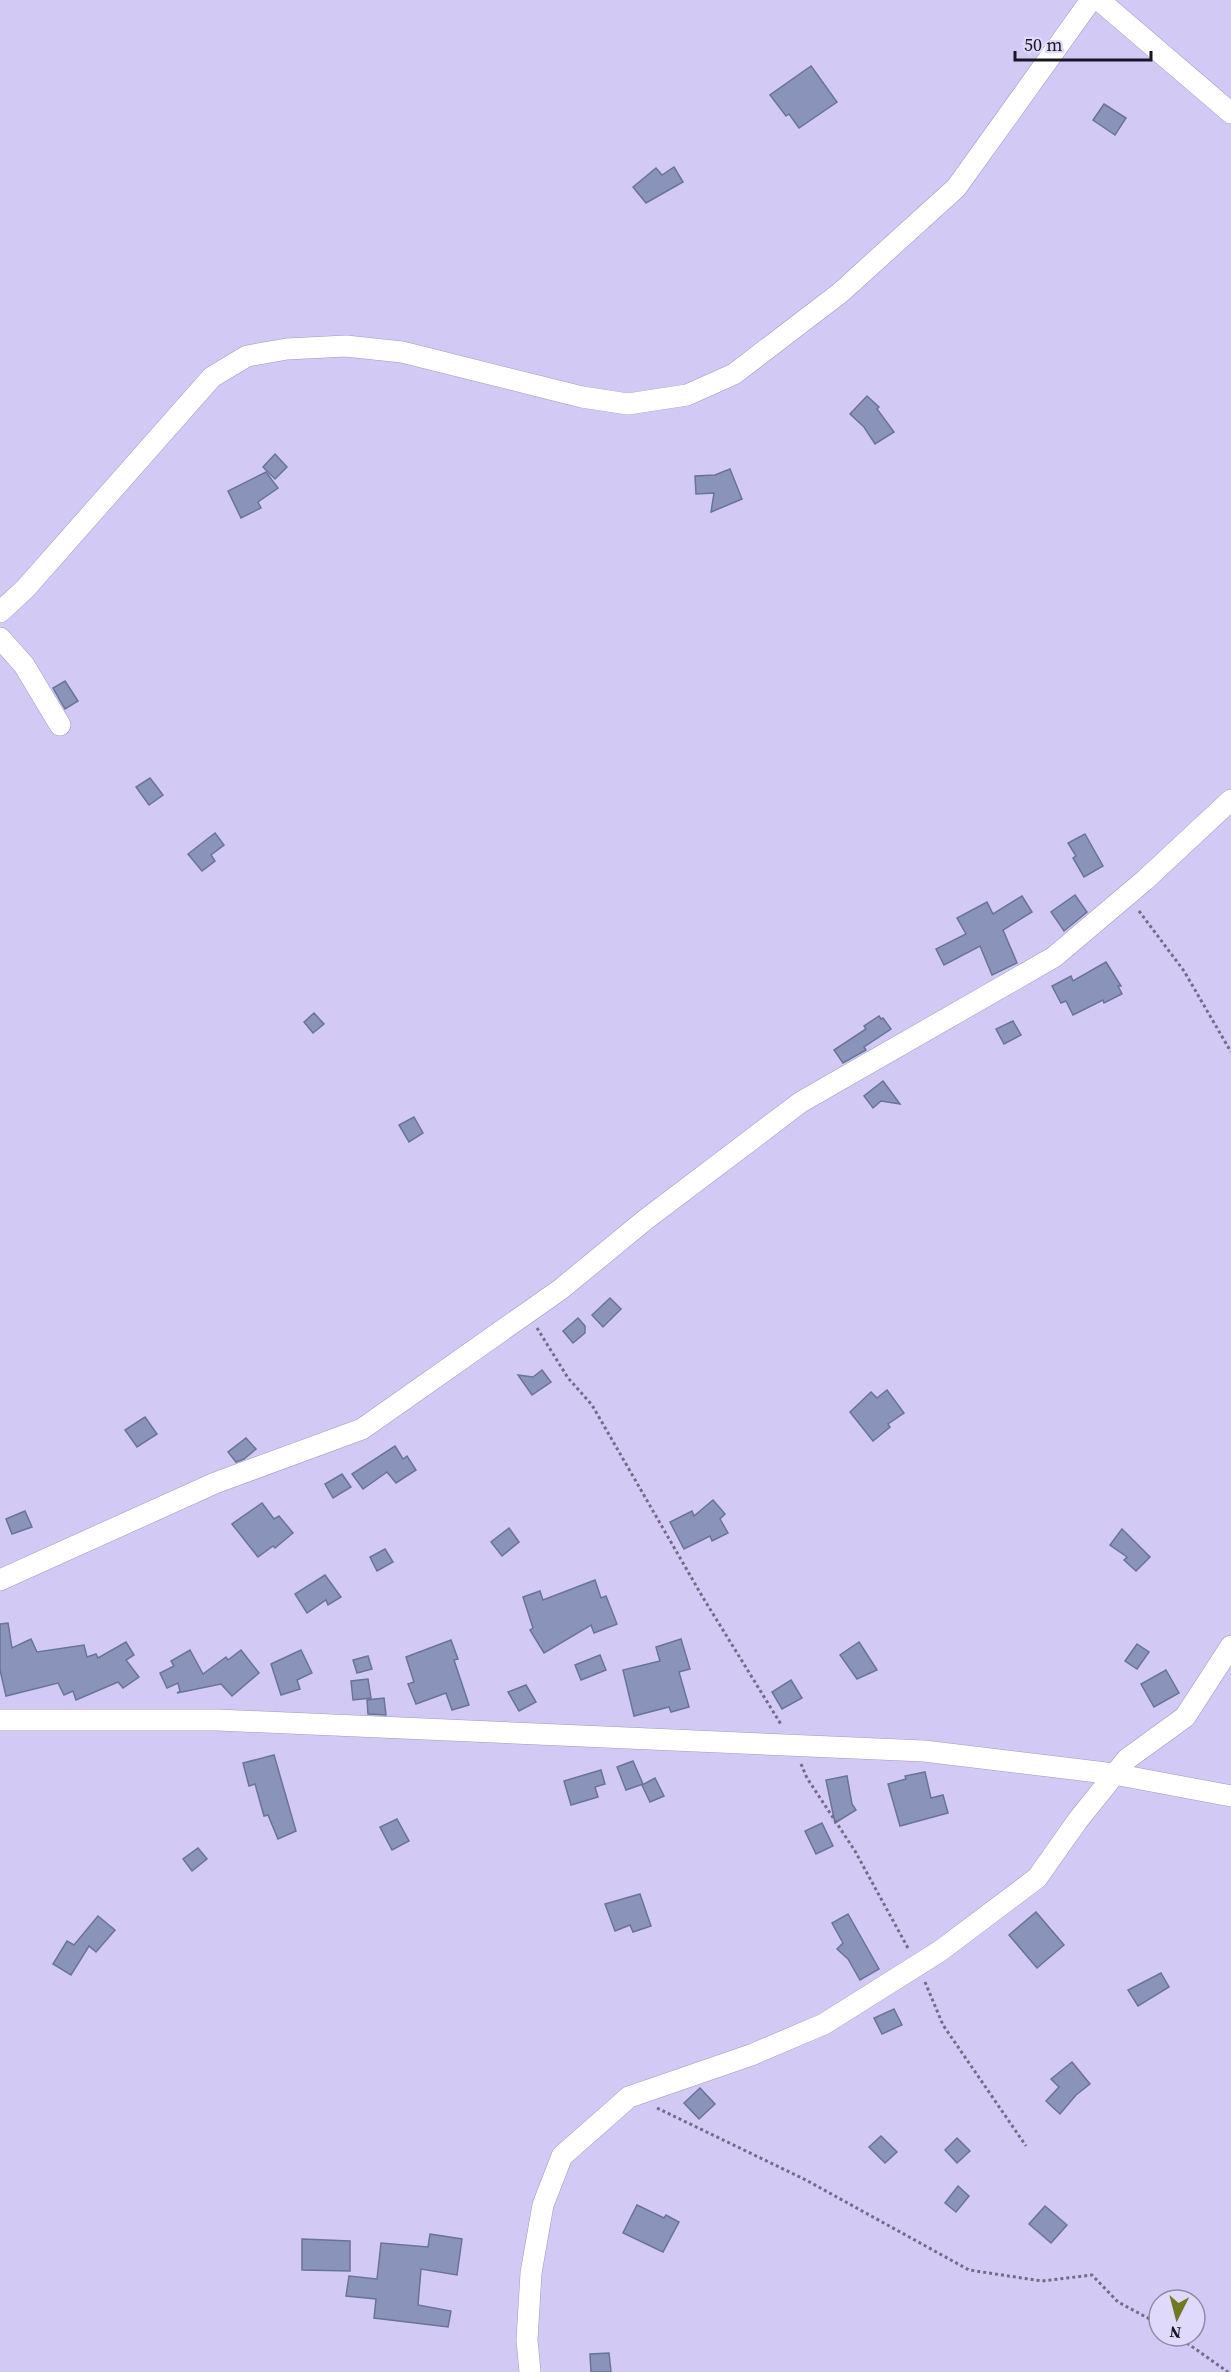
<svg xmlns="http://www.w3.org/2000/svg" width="1231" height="2372" viewBox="0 0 1231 2372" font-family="'Source Serif 4',serif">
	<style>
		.building { fill: #8a93ba; stroke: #6a7398; stroke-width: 1.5 }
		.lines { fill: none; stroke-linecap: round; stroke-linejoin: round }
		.minor-casing { stroke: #a199c1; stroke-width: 22 }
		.path { stroke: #726c88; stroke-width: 3; stroke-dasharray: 3 3; stroke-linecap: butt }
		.minor { stroke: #fff; stroke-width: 21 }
	</style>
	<rect width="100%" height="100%" fill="#d2caf4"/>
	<g class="building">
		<path d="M811 66 837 102 799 128 789 114 786 116 770 95Z"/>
		<path d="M1104 104 1126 118 1115 135 1093 120Z"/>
		<path d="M674 167 683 182 646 203 633 187 656 168 662 175Z"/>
		<path d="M867 396 879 407 877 409 894 432 875 444 864 427 850 414Z"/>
		<path d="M275 454 287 467 275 479 263 467Z"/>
		<path d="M730 469 742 499 711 512 714 493 696 494 695 476 715 475Z"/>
		<path d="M266 472 278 488 258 502 261 508 241 518 228 491Z"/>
		<path d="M65 681 78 701 65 709 53 688Z"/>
		<path d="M150 778 163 795 149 805 136 787Z"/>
		<path d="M215 833 224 845 211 855 215 861 202 871 188 854Z"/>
		<path d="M1085 834 1103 866 1084 877 1073 858 1076 856 1068 843Z"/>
		<path d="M1075 895 1087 912 1064 931 1051 912Z"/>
		<path d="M1022 896 1032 912 1003 930 1017 963 992 975 980 946 944 965 936 949 966 934 957 918 987 902 993 914Z"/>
		<path d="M1106 962 1121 986H1118L1122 994 1104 1003 1103 1000 1073 1015 1066 1001 1061 1003 1052 986 1071 976 1073 981Z"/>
		<path d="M314 1013 324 1024 313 1033 304 1022Z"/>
		<path d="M879 1016 881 1019 883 1018 891 1029 864 1047 866 1050 843 1063 834 1050 866 1029 864 1026Z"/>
		<path d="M1013 1021 1021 1035 1004 1044 996 1029Z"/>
		<path d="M883 1081 900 1104 881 1101 873 1108 864 1096Z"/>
		<path d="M414 1117 423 1133 409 1142 399 1125Z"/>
		<path d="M610 1298 621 1309 603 1327 592 1315Z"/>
		<path d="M578 1318 585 1326V1333L573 1343 563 1331Z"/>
		<path d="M542 1370 551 1382 532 1395 518 1375 533 1377Z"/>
		<path d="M887 1390 904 1413 888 1424 890 1427 873 1441 850 1412 871 1392 877 1398Z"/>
		<path d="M145 1417 157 1434 137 1447 125 1430Z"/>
		<path d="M246 1438 256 1449 244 1459 236 1462 228 1452Z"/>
		<path d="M395 1446 403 1459 407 1456 416 1470 396 1483 387 1472 363 1489 352 1474Z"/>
		<path d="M342 1474 351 1487 333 1498 325 1484Z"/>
		<path d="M713 1500 725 1514 720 1519 728 1533 712 1541 710 1536 684 1549 670 1522 692 1511 694 1516Z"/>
		<path d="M262 1503 274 1519 279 1516 293 1533 275 1548 273 1546 258 1557 232 1524Z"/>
		<path d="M25 1511 32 1527 12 1534 6 1519Z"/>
		<path d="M509 1528 519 1542 502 1556 491 1542Z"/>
		<path d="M1122 1529 1150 1557 1136 1571 1124 1560 1127 1557 1110 1545Z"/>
		<path d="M385 1549 393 1562 377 1571 370 1557Z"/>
		<path d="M325 1575 341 1597 328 1605 326 1600 307 1613 295 1594Z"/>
		<path d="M595 1580 601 1598 606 1596 617 1624 594 1633 591 1625 544 1653 530 1630 533 1628 523 1597 540 1591 543 1600Z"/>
		<path d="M8 1623 12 1648 31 1639 37 1652 84 1645 87 1657 96 1654 98 1658 126 1642 134 1655 126 1660 139 1677 123 1688 118 1682 76 1700 73 1691 64 1695 58 1683 6 1696 0 1670V1624Z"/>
		<path d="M681 1639 690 1669 679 1672 689 1707 671 1712 669 1707 634 1716 623 1670 660 1661 656 1647Z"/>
		<path d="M451 1640 458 1659 454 1660 469 1705 452 1710 446 1693 416 1704 408 1684 414 1682 406 1657Z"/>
		<path d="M859 1642 877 1670 857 1679 840 1655Z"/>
		<path d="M1137 1644 1149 1652 1137 1669 1125 1661Z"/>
		<path d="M190 1650 203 1674 226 1657 228 1660 241 1650 259 1673 232 1696 221 1684 177 1693 180 1691 178 1683 167 1688 160 1673 174 1666 171 1661Z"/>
		<path d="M301 1650 312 1673 297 1680 300 1689 281 1695 271 1664Z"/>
		<path d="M600 1655 606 1670 581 1680 575 1665Z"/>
		<path d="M368 1656 372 1669 357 1673 353 1660Z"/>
		<path d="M1166 1670 1179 1693 1154 1707 1141 1684Z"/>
		<path d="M368 1679 371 1698 353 1700 351 1681Z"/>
		<path d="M791 1680 802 1698 782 1709 772 1692Z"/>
		<path d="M526 1685 536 1702 519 1711 508 1692Z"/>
		<path d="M384 1698 386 1715 368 1714 367 1700Z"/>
		<path d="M274 1755 296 1831 278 1839 268 1815 264 1816 255 1784 249 1786 243 1763Z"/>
		<path d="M633 1761 643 1784 626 1790 617 1767Z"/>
		<path d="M601 1770 605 1784 595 1787 598 1797 571 1805 564 1781Z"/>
		<path d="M925 1772 931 1798 943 1795 948 1813 900 1826 888 1784 906 1779 905 1776Z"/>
		<path d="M847 1776 852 1804 856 1810 835 1823 826 1780Z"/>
		<path d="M655 1778 664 1796 650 1802 642 1785Z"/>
		<path d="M397 1819 409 1841 392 1850 380 1827Z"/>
		<path d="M822 1823 833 1846 816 1854 805 1831Z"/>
		<path d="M198 1848 207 1859 192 1871 183 1859Z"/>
		<path d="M640 1894 651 1926 633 1932 630 1925 615 1931 605 1904Z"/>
		<path d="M1036 1912 1064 1945 1037 1968 1009 1935Z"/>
		<path d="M848 1914 879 1969 860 1980 848 1959 837 1949 843 1943 832 1923Z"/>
		<path d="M98 1916 115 1930 96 1952 89 1946 71 1975 53 1964 67 1941 74 1945Z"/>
		<path d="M1161 1973 1169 1987 1138 2006 1128 1990Z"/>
		<path d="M894 2009 902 2025 882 2034 874 2018Z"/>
		<path d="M1072 2062 1090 2084 1076 2095 1060 2114 1046 2101 1059 2087 1051 2079Z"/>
		<path d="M700 2088 715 2104 699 2119 684 2103Z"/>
		<path d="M881 2136 897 2152 885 2163 869 2147Z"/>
		<path d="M957 2138 970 2151 957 2163 945 2150Z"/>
		<path d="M958 2186 969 2196 956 2212 945 2203Z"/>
		<path d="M637 2205 664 2218 666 2215 679 2222 663 2252 623 2233Z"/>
		<path d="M1045 2206 1067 2225 1051 2243 1029 2224Z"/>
		<path d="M430 2234 462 2239 457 2275 421 2269 418 2305 451 2311 448 2327 374 2318 376 2299 346 2296 349 2276 377 2279 381 2243 428 2247Z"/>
		<path d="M302 2239 350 2241V2271L302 2270Z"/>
		<path d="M609 2353 611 2372H591L590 2354Z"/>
	</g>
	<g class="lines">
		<defs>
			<g id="minor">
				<path d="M1099 0 1231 113"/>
				<path d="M0 612 25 589 212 377 247 356 287 349 346 346 402 352 582 397 628 404 687 395 734 374 840 293 956 188 1091 0"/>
				<path d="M0 638 24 665 60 725"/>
				<path d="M0 1580 215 1483 362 1429 561 1289 645 1220 801 1102 1054 957 1145 880 1231 800"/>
				<path d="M0 1720H218L924 1751 1114 1774 1231 1796"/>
				<path d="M530 2372 527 2340 531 2273 543 2205 562 2156 629 2097 751 2055 824 2024 940 1951 1037 1878 1078 1820 1127 1759 1185 1717 1231 1646"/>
			</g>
		</defs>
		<use href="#minor" class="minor-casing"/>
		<g class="path">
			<path d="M1139 911 1184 971 1231 1052"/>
			<path d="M537 1328 568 1378 592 1405 702 1596 782 1726"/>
			<path d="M801 1764 807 1778 855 1851 909 1950"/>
			<path d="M925 1982 943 2025 1026 2146"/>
			<path d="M657 2108 806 2180 969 2270 1042 2281 1092 2275 1118 2302 1159 2324"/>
			<path d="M1177 2336 1228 2372"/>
		</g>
		<use href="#minor" class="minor"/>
	</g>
	<g transform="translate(1177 2318) rotate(186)"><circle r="28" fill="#dfd9fb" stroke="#908ba5" stroke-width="1.5"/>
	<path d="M0-4.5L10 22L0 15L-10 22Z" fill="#707821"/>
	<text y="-9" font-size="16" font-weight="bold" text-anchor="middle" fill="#191624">N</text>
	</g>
	<path d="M1015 51v9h136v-9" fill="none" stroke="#191624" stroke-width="3"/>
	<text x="1024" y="51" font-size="18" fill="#191624" stroke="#dfd9fb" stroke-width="4.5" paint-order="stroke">50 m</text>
</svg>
